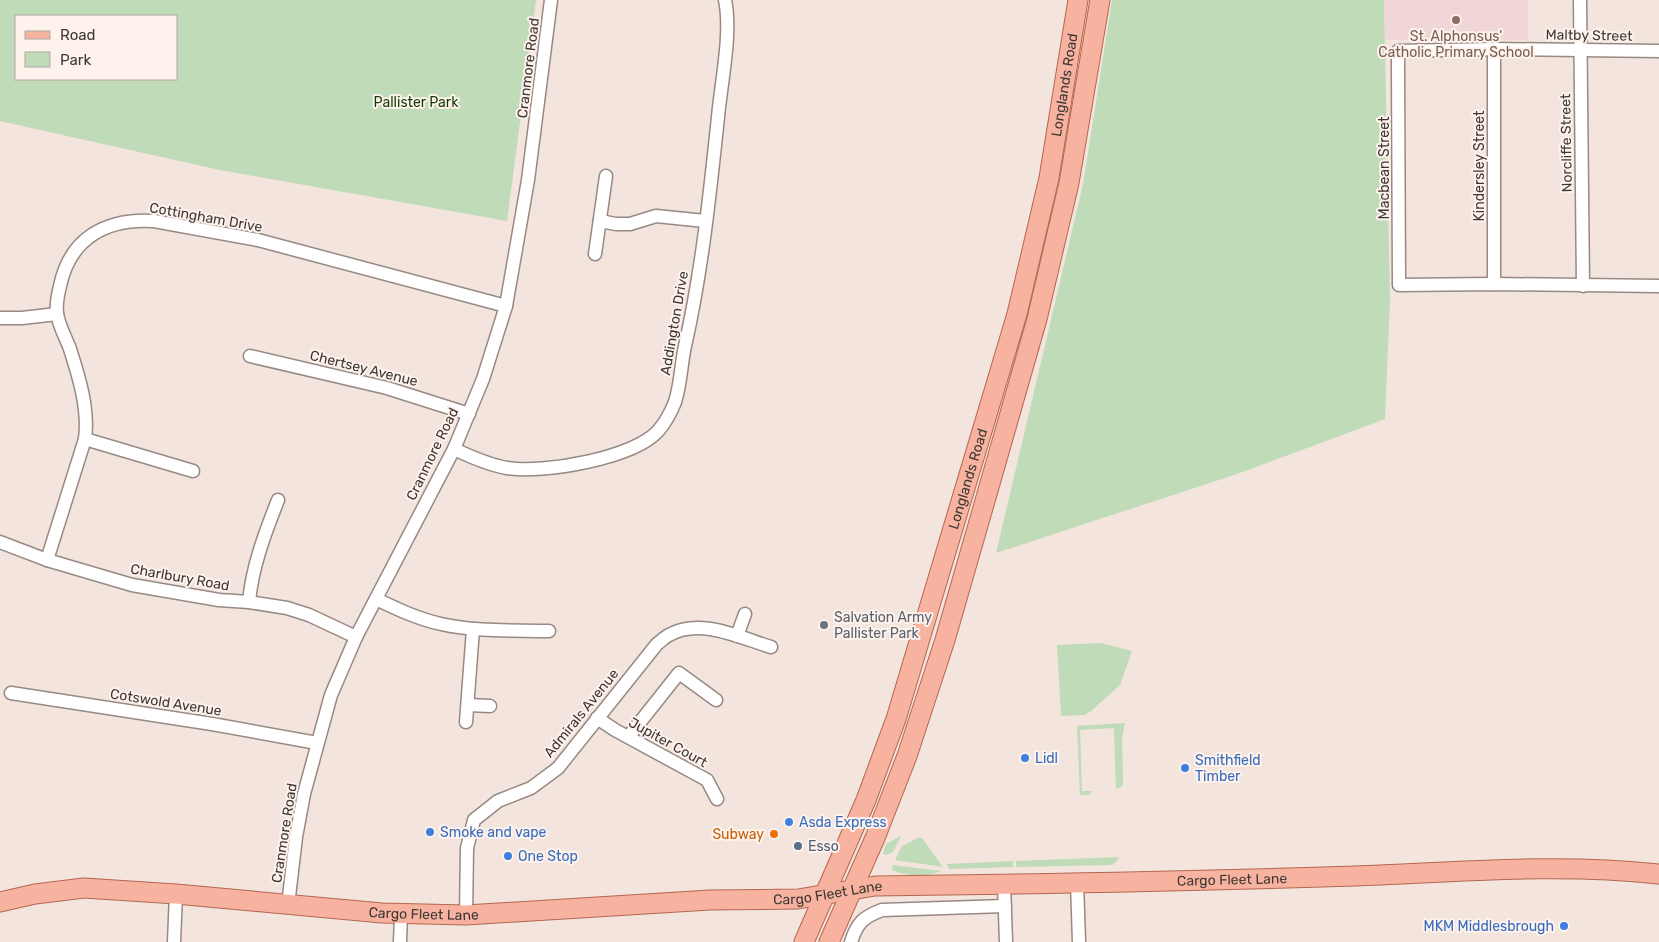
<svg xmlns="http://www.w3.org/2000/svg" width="1659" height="942" viewBox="0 0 1659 942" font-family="Rubik,sans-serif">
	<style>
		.education { fill: #f1d6d8 }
		.green { fill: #bfdbb8; fill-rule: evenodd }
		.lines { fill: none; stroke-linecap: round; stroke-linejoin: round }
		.minor-casing { stroke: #978983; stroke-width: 15 }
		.primary-casing { stroke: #b36750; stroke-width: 21 }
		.minor { stroke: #fff; stroke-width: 12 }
		.primary { stroke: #f7b39f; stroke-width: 19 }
		.education-dot { fill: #8d6e63; stroke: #fef2ec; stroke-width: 2 }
		.worship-dot { fill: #6b7280; stroke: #fef2ec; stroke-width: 2 }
		.shop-dot { fill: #3f7fe0; stroke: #fef2ec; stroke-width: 2 }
		.food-dot { fill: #e8710a; stroke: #fef2ec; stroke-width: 2 }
		.service-dot { fill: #5c6f8a; stroke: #fef2ec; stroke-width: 2 }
		.labels { text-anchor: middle; stroke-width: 4; stroke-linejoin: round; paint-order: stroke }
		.street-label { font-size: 14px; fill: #3d3735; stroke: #fef2ec }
		.education-label { font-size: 14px; fill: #785e54; stroke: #fef2ec }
		.park-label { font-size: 14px; fill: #143c06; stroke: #fef2ec }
		.worship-label { font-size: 14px; fill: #5b616d; stroke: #fef2ec; text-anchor: start }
		.shop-label { font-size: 14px; fill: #366cbe; stroke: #fef2ec; text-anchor: start }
		.food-label { font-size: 14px; fill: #c56008; stroke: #fef2ec; text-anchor: end }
		.service-label { font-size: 14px; fill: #4e5e75; stroke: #fef2ec; text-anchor: start }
	</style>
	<rect width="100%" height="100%" fill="#f3e4dd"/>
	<path class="education" d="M1384 0H1528V40H1385Z"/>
	<g class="green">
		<path d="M0 0H536L507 221 220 170 0 121ZM16 16H176V79H16Z"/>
		<path d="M1112 0H1384L1390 300 1385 419 1237 474 996 553 1083 184Z"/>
		<path d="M1101 643 1132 651 1120 685 1091 711 1084 715 1061 716 1057 645Z"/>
		<path d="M1125 723 1122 738 1123 782 1122 787 1116 789 1114 728 1080 730 1082 791H1092L1089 795H1080L1077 726Z"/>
		<path d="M901 836 893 852 886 855 883 854 886 844Z"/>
		<path d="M918 838H922L943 867 895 860 902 846Z"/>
		<path d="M1119 857 1116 862 1111 865 1016 867V861Z"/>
		<path d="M1013 861V867L949 869 947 864Z"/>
		<path d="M893 865 941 871C927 877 906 877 892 870Z"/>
	</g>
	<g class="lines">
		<defs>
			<g id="minor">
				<path d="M1580 0 1583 286"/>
				<path d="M1494 49V284"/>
				<path d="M1659 51 1494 49 1398 51V67L1399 285 1494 284 1659 286"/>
				<path d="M600 221 616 224H630L656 216 705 221"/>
				<path d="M595 254 606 176"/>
				<path d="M0 318H22L57 314"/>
				<path d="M250 356 387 388 469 414"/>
				<path d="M85 439 193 471"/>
				<path d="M454 449C471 457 489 465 507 468 543 474 634 458 658 431 666 422 671 412 675 402 681 383 681 364 685 346 702 271 710 193 718 117 721 83 732 33 725 0"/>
				<path d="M0 542 47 560 132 585 219 600 249 602 287 608 309 615 356 637"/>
				<path d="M47 560 85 439C89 409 79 377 70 349 66 338 58 324 57 313 56 305 58 294 60 286 70 238 106 218 154 221L258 240 506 306"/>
				<path d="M376 599C397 609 418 619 441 624 476 632 513 630 549 631"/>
				<path d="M249 602C252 567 265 533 278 500"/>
				<path d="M737 636 745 614"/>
				<path d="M11 693 212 724 317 743"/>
				<path d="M468 705 490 706"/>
				<path d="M597 718 615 730 707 780 717 799"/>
				<path d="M466 722 473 629"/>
				<path d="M629 736 679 673 716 700"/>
				<path d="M1077 882 1079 942"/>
				<path d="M1004 884 1006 942"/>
				<path d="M288 905 296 837 304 794 331 695 356 637 454 449 483 379 506 306 528 180 551 0"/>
				<path d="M466 915 467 848 474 820 498 801 531 788 558 768 657 644C661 641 665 637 669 635 700 617 741 638 771 647"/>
				<path d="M174 942 176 894"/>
				<path d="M400 942 401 914"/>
				<path d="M851 942C857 923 863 917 882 910L1005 906"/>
			</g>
			<g id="primary">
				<path id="s1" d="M0 902 35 894 84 888 176 894 382 913 466 915 710 900 798 899 875 886C1035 884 1196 881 1356 876 1457 872 1558 863 1659 874"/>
				<path id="s2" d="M804 942 866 800 896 719 1017 314 1049 178 1078 0"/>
				<path d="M829 942 875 838 907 756 945 640 989 487 1037 319 1069 183 1100 0"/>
			</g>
		</defs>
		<use href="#minor" class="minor-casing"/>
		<use href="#primary" class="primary-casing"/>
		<use href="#minor" class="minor"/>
		<use href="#primary" class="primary"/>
	</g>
	<circle class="education-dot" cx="1456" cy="20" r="5"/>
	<circle class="worship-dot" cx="824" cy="625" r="5"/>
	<g class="shop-dot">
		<circle cx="1025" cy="758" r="5"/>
		<circle cx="1185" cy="768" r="5"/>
		<circle cx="789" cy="822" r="5"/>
		<circle cx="430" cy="832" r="5"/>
		<circle cx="508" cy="856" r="5"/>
		<circle cx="1564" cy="926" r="5"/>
	</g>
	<circle class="food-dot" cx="774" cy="834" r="5"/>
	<circle class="service-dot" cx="798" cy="846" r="5"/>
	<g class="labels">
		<g class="street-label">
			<text transform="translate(1589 35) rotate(1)" y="5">Maltby Street</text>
			<text transform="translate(528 68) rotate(-83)" y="5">Cranmore Road</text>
			<text dy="5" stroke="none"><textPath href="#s2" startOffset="898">Longlands Road</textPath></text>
			<text transform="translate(1566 143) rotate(-91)" y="5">Norcliffe Street</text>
			<text transform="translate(1479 166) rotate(-90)" y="5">Kindersley Street</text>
			<text transform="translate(1384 168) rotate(-90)" y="5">Macbean Street</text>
			<text transform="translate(206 217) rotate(10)" y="5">Cottingham Drive</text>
			<text transform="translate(674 323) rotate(-80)" y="5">Addington Drive</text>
			<text transform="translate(364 368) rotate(14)" y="5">Chertsey Avenue</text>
			<text transform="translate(432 454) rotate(-64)" y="5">Cranmore Road</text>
			<text dy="5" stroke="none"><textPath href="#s2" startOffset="492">Longlands Road</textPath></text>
			<text transform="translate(180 577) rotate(10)" y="5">Charlbury Road</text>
			<text transform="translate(166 702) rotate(9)" y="5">Cotswold Avenue</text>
			<text transform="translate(581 713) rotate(-51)" y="5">Admirals Avenue</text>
			<text transform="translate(668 742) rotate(29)" y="5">Jupiter Court</text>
			<text transform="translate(284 833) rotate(-81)" y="5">Cranmore Road</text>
			<text dy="5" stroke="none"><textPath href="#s1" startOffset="1236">Cargo Fleet Lane</textPath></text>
			<text dy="5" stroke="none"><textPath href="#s1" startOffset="831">Cargo Fleet Lane</textPath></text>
			<text dy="5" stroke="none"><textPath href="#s1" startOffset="426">Cargo Fleet Lane</textPath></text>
		</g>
		<g class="education-label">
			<text x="1456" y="41">St. Alphonsus'<tspan x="1456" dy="16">Catholic Primary School</tspan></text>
		</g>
		<g class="park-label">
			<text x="416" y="107">Pallister Park</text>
		</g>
		<g class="worship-label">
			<text x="834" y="622">Salvation Army<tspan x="834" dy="16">Pallister Park</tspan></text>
		</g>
		<g class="shop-label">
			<text x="1035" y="763">Lidl</text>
			<text x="1195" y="765">Smithfield<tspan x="1195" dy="16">Timber</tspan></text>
			<text x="799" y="827">Asda Express</text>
			<text x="440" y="837">Smoke and vape</text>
			<text x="518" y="861">One Stop</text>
			<text x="1554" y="931" text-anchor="end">MKM Middlesbrough</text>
		</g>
		<g class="food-label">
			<text x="764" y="839">Subway</text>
		</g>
		<g class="service-label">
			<text x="808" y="851">Esso</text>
		</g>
	</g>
	<rect x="15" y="15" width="162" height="65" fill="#fef2ec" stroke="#b1a7a3"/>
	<rect x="25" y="31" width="25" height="8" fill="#f7b39f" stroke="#b1a7a3"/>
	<text x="60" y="40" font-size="15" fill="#3d3735">Road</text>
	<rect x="25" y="52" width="25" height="15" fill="#bfdbb8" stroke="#b1a7a3"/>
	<text x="60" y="65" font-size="15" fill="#3d3735">Park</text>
</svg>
